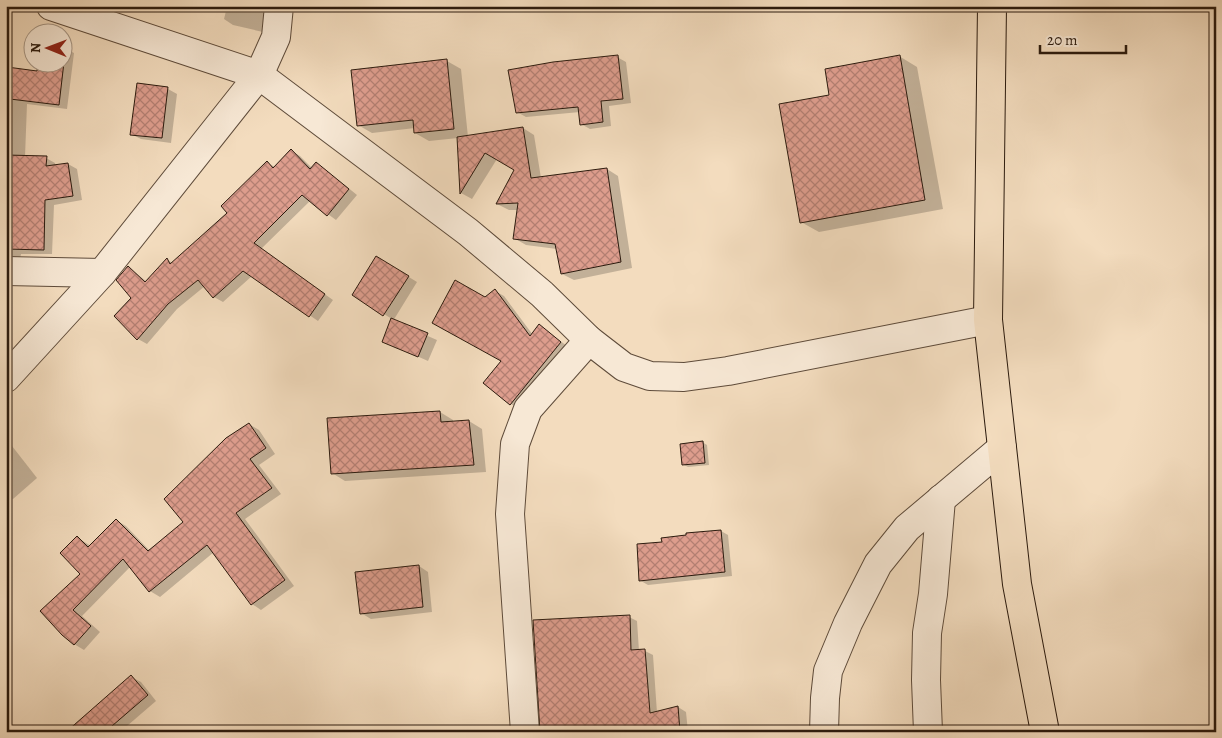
<svg xmlns="http://www.w3.org/2000/svg" width="1222" height="738" viewBox="0 0 1222 738" font-family="Alegreya,serif">
	<style>
		.shadow { fill: #0003 }
		.building { fill: url(#building-cross-hatch); stroke: #2c1b0e }
		.lines { fill: none; stroke-linecap: round; stroke-linejoin: round }
		.minor-casing { stroke: #5e4b3a; stroke-width: 30 }
		.highway-casing { stroke: #2c1b0e; stroke-width: 30 }
		.minor { stroke: #f7e8d5; stroke-width: 28 }
		.highway { stroke: #f3dcbe; stroke-width: 28 }
	</style>
	<defs>
		<pattern id="building-cross-hatch" width="8" height="8" patternUnits="userSpaceOnUse" patternTransform="scale(1.25)"><rect width="8" height="8" fill="#dd9d8d"/><path d="M0 0l8 8M0 8l8-8" fill="none" stroke="#b37f72"/></pattern>
	</defs>
	<rect width="100%" height="100%" fill="#f3dcbe"/>
	<filter id="stains"><feTurbulence type="fractalNoise" baseFrequency=".004" numOctaves="4"/><feColorMatrix values="0 0 0 0 .2 0 0 0 0 .09 0 0 0 0 .02 0 0 0 .5 -.17"/></filter>
	<radialGradient id="worn" r=".72"><stop offset=".6" stop-color="#630" stop-opacity="0"/><stop offset="1" stop-color="#630" stop-opacity=".3"/></radialGradient>
	<g class="shadow">
		<path d="M215 6H269L263 32 233 25 224 19 227 7Z"/>
		<path d="M62 47 74 53 67 109 27 104 25 157 46 158 55 163V166L68 164 77 169 82 200 54 205 52 254H21L20 259 6 258V68L38 72 62 62Z"/>
		<path d="M899 56 917 67 943 209 819 232 801 222 830 96Z"/>
		<path d="M617 57 626 62 631 103 609 106 611 126 590 129 581 124 580 112 526 117 517 112Z"/>
		<path d="M447 61 461 69 468 137 523 128 534 135 541 178 607 169 618 176 632 268 574 280 562 274 557 249 526 245 514 238 518 210H509L497 204 516 170 497 159 472 199 461 193 458 138 429 141 415 133V128L372 133 358 125Z"/>
		<path d="M138 85 168 89 177 94 171 143 141 139 131 134Z"/>
		<path d="M292 151 300 156 312 168 316 164 325 169 357 195 336 220 310 201 261 249 333 300 318 321 252 276 223 302 214 297 205 286 177 309 147 344 138 339 116 316 133 298 128 268 136 273 147 282 167 260 173 263 229 213 267 163 275 167Z"/>
		<path d="M386 263 417 282 393 321 437 340 428 361 383 341 392 319 353 295Z"/>
		<path d="M495 291 504 296 533 335 539 326 570 348 521 410 511 404 485 383 503 361 485 298Z"/>
		<path d="M440 412 453 420V422L469 421 482 429 486 472 345 481 332 473Z"/>
		<path d="M249 424 259 430 275 454 259 465 281 494 245 519 294 586 261 610 252 604 214 552 160 597 150 591 130 567 82 616 100 632 84 650 74 644 63 634 82 574 78 538 91 546 116 520 126 526 150 551 185 522Z"/>
		<path d="M702 442 707 445 709 465 688 467 684 465Z"/>
		<path d="M6 443 12 446 37 478 13 499 6 497Z"/>
		<path d="M721 531 728 535 732 576 648 585 641 581 663 543Z"/>
		<path d="M419 566 428 572 432 612 371 619 361 613Z"/>
		<path d="M629 617 637 621 639 651H645L653 655 657 713 678 707 686 712 688 732H542Z"/>
		<path d="M131 677 141 682 156 701 120 732H78Z"/>
	</g>
	<g class="building">
		<path d="M618 55 623 99 601 101 603 122 580 125 578 107 516 113 508 70 553 62Z"/>
		<path d="M900 55 925 200 800 223 779 104 829 95 825 69Z"/>
		<path d="M447 59 454 129 414 133 413 120 357 126 351 70Z"/>
		<path d="M38 62H64L59 105 10 99 7 67 37 71Z"/>
		<path d="M137 83 168 87 162 138 130 135Z"/>
		<path d="M523 127 531 178 607 168 621 262 561 274 555 244 513 239 518 203 496 204 514 170 485 153 460 194 457 137Z"/>
		<path d="M291 149 310 169 316 162 349 189 327 216 302 195 254 243 325 294 309 317 243 271 213 298 198 280 168 304 137 340 114 316 131 298 116 280 128 266 145 282 167 258 170 264 227 213 221 206 267 161 273 168Z"/>
		<path d="M6 155 47 156 46 166 68 163 73 196 45 200 44 250 6 249Z"/>
		<path d="M376 256 409 276 383 316 352 295Z"/>
		<path d="M455 280 485 297 495 289 530 336 539 324 561 342 510 405 483 383 501 361 432 323Z"/>
		<path d="M391 318 428 333 418 357 382 342Z"/>
		<path d="M440 411 441 422 469 420 474 465 331 474 327 418Z"/>
		<path d="M249 423 266 448 250 459 272 488 236 513 285 580 251 605 207 545 149 592 123 559 73 610 91 626 74 645 62 635 40 611 80 574 60 553 77 536 88 547 116 519 148 551 183 522 164 499 226 438Z"/>
		<path d="M703 441 705 463 682 465 680 444Z"/>
		<path d="M721 530 725 572 639 581 637 544 662 542 661 538 686 535V533Z"/>
		<path d="M419 565 423 607 360 614 355 572Z"/>
		<path d="M630 615 631 650 645 649 650 713 678 706 680 732H540L533 620Z"/>
		<path d="M131 675 148 695 105 732H66Z"/>
	</g>
	<g class="lines">
		<defs>
			<g id="minor">
				<path d="M51 6 259 75 468 232 542 294 589 340 624 367 650 376 684 377 728 371 988 320"/>
				<path d="M6 271 102 273"/>
				<path d="M6 378 102 273 259 75 276 37 279 6"/>
				<path d="M525 732 510 514 515 444 528 409 589 340"/>
				<path d="M824 732 825 698 828 671 848 623 878 564 907 528 1002 448"/>
				<path d="M928 732 926 680 927 633 933 594 941 499"/>
			</g>
			<path id="highway" d="M992 6 988 320 1017 584 1045 732"/>
		</defs>
		<use href="#minor" class="minor-casing"/>
		<use href="#highway" class="highway-casing"/>
		<use href="#minor" class="minor"/>
		<use href="#highway" class="highway"/>
	</g>
	<rect width="1222" height="738" fill="none" stroke="#f3dcbe" stroke-width="25"/>
	<rect x="8" y="8" width="1207" height="723" fill="none" stroke="#2c1b0e" stroke-width="2.5"/>
	<rect x="12" y="12" width="1197" height="713" fill="none" stroke="#2c1b0e"/>
	<g transform="translate(48 48) rotate(271)"><circle r="24" fill="#f7e8d5" stroke="#a69685"/>
	<path d="M0-4L9 19L0 12L-9 19Z" fill="#8f2418"/>
	<text y="-8" font-size="14" font-weight="bold" text-anchor="middle" fill="#2c1b0e">N</text>
	</g>
	<path d="M1040 45v8h86v-8" fill="none" stroke="#2c1b0e" stroke-width="2.5"/>
	<text x="1047" y="45" font-size="15" fill="#2c1b0e" stroke="#f7e8d5" stroke-width="4" paint-order="stroke">20 m</text>
	<rect width="100%" height="100%" filter="url(#stains)"/>
	<rect width="100%" height="100%" fill="url(#worn)"/>
</svg>
